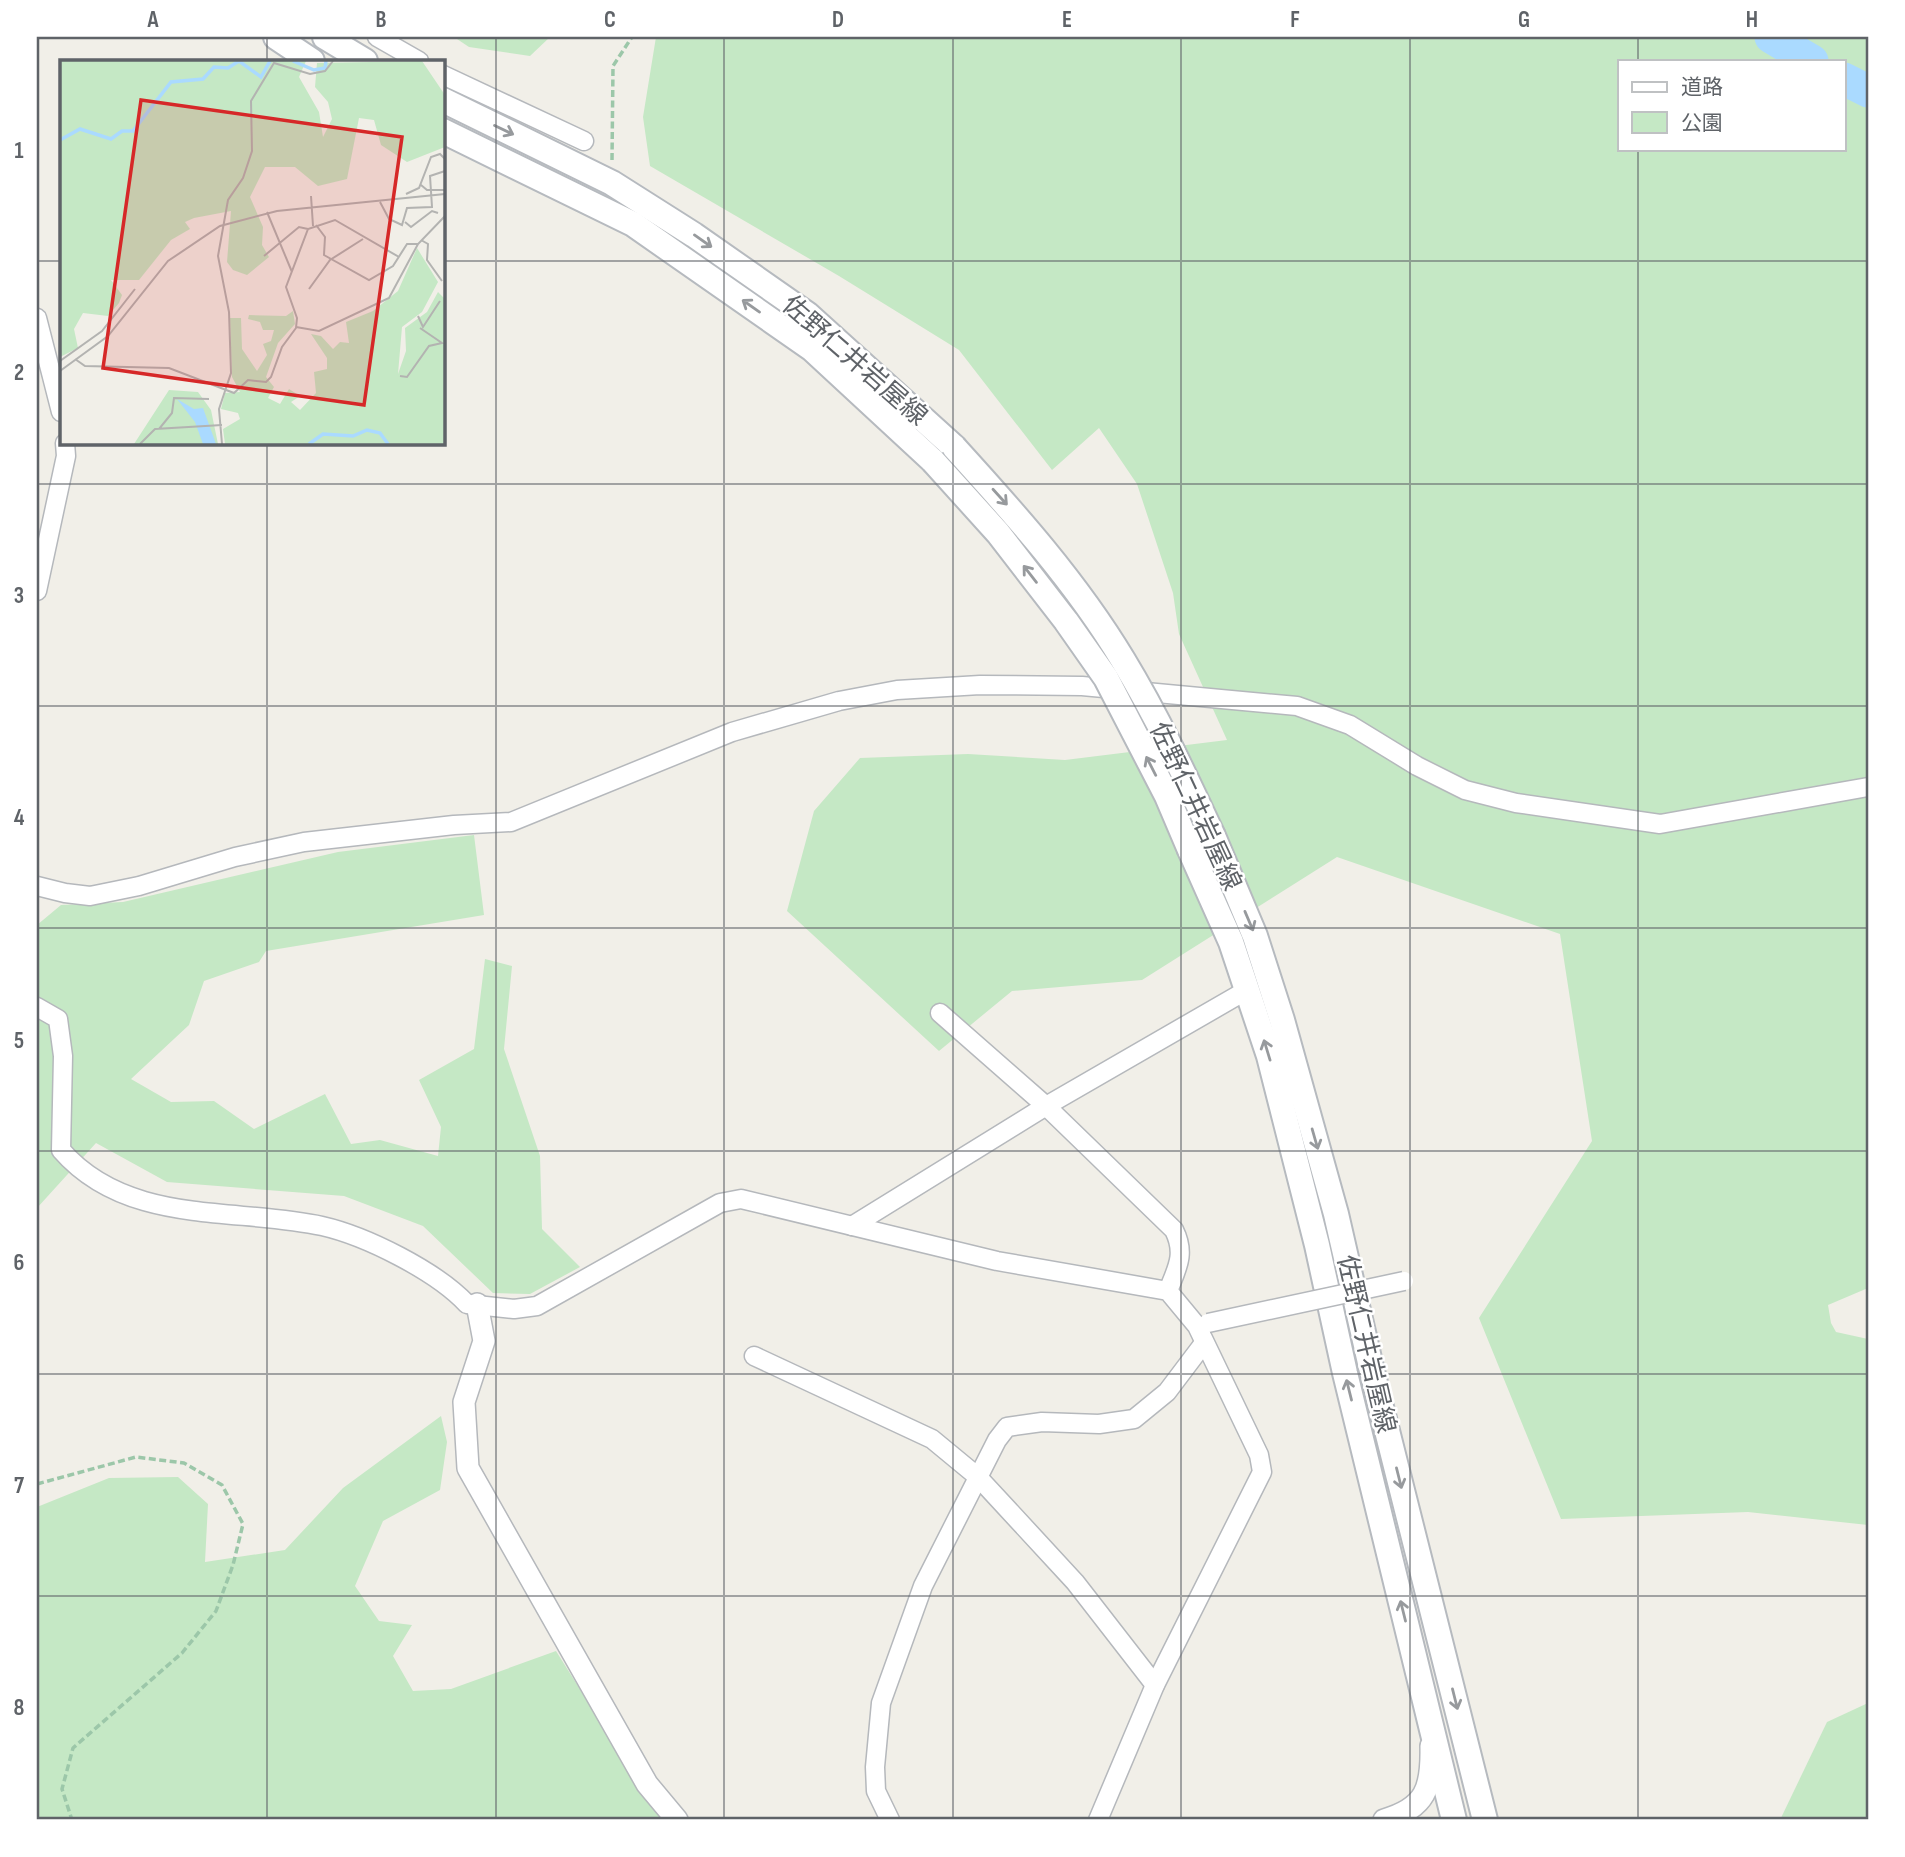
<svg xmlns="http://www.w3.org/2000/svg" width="1905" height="1857" viewBox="0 0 1905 1857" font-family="'Sofia Sans Condensed','Noto Sans JP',sans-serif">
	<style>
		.green { fill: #c5e8c5; fill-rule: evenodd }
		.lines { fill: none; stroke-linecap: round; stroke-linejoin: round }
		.river { stroke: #aadaff; stroke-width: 33 }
		.minor-casing { stroke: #b5b8bc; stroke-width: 21 }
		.tertiary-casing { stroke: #b5b8bc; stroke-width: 24 }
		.secondary-casing { stroke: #b6babf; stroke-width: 28 }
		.path { stroke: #9cc7a9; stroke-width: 3.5; stroke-dasharray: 7 3.5; stroke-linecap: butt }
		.minor { stroke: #fff; stroke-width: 18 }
		.tertiary { stroke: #fff; stroke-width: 21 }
		.secondary { stroke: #fff; stroke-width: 24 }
		.minor-bridge-casing { stroke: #b5b8bc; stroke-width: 21; stroke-linecap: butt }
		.secondary-bridge-casing { stroke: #b6babf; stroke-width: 28; stroke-linecap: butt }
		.minor-bridge { stroke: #fff; stroke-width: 18 }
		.secondary-bridge { stroke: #fff; stroke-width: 24 }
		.oneway { stroke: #979a9d }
		.grid { fill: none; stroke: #5f6368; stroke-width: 2; stroke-opacity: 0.55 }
		.labels { text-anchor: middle; stroke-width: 5; stroke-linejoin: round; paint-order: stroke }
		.street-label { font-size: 26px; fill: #5f6368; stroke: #fff }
		.inset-river { fill: none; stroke: #aadaff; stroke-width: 3.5 }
		.inset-road { fill: none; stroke: #b3b3b1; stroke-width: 2 }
		.view { fill: #d62828; fill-opacity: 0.15; stroke: #d62828; stroke-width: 3.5 }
		.inset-edge { fill: none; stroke: #5f6368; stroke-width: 3.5 }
		.neatline { fill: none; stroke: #5f6368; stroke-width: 2.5 }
		.grid-label { font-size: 23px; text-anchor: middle; font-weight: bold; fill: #5f6368 }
	</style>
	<rect width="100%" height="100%" fill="#f1efe8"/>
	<g class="green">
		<path d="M454 37H550L530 56 469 47Z"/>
		<path d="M656 37H1868V1288L1828 1305 1831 1323 1836 1332 1868 1339V1525L1748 1512 1561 1519 1479 1318 1592 1141 1560 934 1337 857 1142 980 1012 991 939 1051 787 911 814 811 860 758 968 754 1065 760 1227 740 1179 634 1173 593 1137 484 1099 428 1052 470 959 350 839 276 650 166 643 117ZM1620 61H1844V149H1620Z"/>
		<path d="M474 835 484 915 266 951 259 962 204 981 189 1025 131 1079 171 1102 214 1101 254 1129 325 1094 351 1144 380 1140 438 1156 441 1127 419 1080 474 1049 485 959 512 966 504 1049 540 1156 542 1229 580 1267 530 1294 493 1293 423 1226 344 1196 167 1182 96 1143 37 1208V925L61 905 123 902 338 852Z"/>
		<path d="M441 1416 447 1442 440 1490 383 1521 355 1586 379 1621 412 1625 393 1656 413 1691 451 1689 556 1651 662 1820H37V1507L109 1478 178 1477 208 1504 205 1562 285 1550 343 1488Z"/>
		<path d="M1868 1703V1820H1780L1827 1722Z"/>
	</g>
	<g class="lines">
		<g class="river">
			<path d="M1771 37 1812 61"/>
			<path d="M1844 79 1868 91"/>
		</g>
		<defs>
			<g id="minor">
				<path d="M377 37 419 61"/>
				<path d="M443 75 584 141"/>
				<path d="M37 318 61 412"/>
				<path d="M37 591 66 456 65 443"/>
				<path d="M37 886 65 893 90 896 139 886 235 857 304 842 454 825 511 822 732 732 839 701 897 690 980 685 1082 686 1297 706 1350 725 1417 766 1465 790 1516 803 1660 824 1868 787"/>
				<path d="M37 1007 58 1019 63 1056 61 1150C127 1226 234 1207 322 1226 366 1236 436 1271 467 1304L514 1309 537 1306 720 1203 741 1199 997 1261 1168 1291 1197 1326 1259 1455 1262 1472 1155 1685 1098 1820"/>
				<path d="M940 1013 1046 1106 1174 1230C1186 1254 1177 1268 1168 1291"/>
				<path d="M852 1226 1046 1106 1247 990"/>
				<path d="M754 1356 932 1439 978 1477 1075 1582 1155 1685"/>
				<path d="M890 1820 876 1791 875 1767 881 1703 923 1586 997 1440 1007 1427 1042 1422 1099 1424 1134 1419 1167 1392 1204 1343"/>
			</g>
			<g id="tertiary">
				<path d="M477 1304 484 1341 464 1402 468 1468 647 1784 677 1820"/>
				<path d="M1384 1820C1426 1808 1432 1788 1431 1746"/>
			</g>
			<g id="secondary">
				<path d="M276 37 312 61"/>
				<path d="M325 37 365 61"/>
				<path d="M443 100 612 183 694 235 807 314 954 447"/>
				<path d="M443 131 633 224 812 349 933 461"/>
				<path d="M1213 836 1255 936 1282 1020 1336 1214 1371 1367 1485 1820"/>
				<path d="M1190 850 1231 942 1269 1056 1317 1245 1345 1373 1454 1820"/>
			</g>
		</defs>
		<use href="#minor" class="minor-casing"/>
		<use href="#tertiary" class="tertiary-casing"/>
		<use href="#secondary" class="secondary-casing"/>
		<g class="path">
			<path d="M612 160 613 66 632 37"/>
			<path d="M37 1484 136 1457 184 1463 222 1485 243 1524 233 1565 216 1611 182 1653 73 1748 62 1789 72 1820"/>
		</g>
		<use href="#minor" class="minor"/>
		<use href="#tertiary" class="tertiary"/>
		<use href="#secondary" class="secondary"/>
		<defs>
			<path id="minor-bridge" d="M1208 1323 1404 1281"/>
			<g id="secondary-bridge">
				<path d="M954 447C1015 514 1076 582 1123 660 1157 716 1185 776 1213 836"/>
				<path d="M933 461 998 533 1066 621 1106 678 1167 796 1190 850"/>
			</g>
		</defs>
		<use href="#minor-bridge" class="minor-bridge-casing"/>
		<use href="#secondary-bridge" class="secondary-bridge-casing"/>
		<use href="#minor-bridge" class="minor-bridge"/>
		<use href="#secondary-bridge" class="secondary-bridge"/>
	</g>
	<defs><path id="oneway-shaft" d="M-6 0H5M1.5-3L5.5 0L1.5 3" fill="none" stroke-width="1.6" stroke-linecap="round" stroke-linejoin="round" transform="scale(1.75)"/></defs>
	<g class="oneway">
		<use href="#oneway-shaft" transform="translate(504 130) rotate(26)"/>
		<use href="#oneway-shaft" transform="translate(703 241) rotate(35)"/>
		<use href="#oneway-shaft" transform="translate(751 306) rotate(-145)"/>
		<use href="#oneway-shaft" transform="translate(1000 497) rotate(48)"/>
		<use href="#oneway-shaft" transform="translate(1030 574) rotate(-128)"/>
		<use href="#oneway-shaft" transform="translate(1151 766) rotate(-117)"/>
		<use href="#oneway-shaft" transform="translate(1249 921) rotate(67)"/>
		<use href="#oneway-shaft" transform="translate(1267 1050) rotate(-107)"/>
		<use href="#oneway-shaft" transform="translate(1315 1139) rotate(74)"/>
		<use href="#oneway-shaft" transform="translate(1349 1390) rotate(-104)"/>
		<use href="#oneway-shaft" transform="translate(1399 1478) rotate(76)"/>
		<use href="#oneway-shaft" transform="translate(1403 1611) rotate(-104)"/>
		<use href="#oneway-shaft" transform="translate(1455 1699) rotate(76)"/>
	</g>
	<path class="grid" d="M267 37V61M496 37V1820M724 37V1820M953 37V1820M1181 37V1820M1410 37V1820M1638 37V61M1638 149V1820M37 261H61M443 261H1868M267 443V1820M37 484H1868M37 706H1868M37 928H1868M37 1151H1868M37 1374H1868M37 1596H1868"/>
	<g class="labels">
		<g class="street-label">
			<text transform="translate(855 360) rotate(41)" y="9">佐野仁井岩屋線</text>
			<text transform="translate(1196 806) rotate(65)" y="9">佐野仁井岩屋線</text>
			<text transform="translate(1367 1344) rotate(77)" y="9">佐野仁井岩屋線</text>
		</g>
	</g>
	<g transform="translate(60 60)">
		<rect width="385" height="385" fill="#f1efe8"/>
		<path d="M0 1H246L239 17 259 52 263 77 272 59 268 42 255 27 257 3 362 1 385 35V87L347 102 321 85 314 60 299 58 287 119 258 126 235 107H205L190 137 203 167 202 185 209 197 187 215 173 210 167 202 171 151 134 158 125 162 130 169 111 180 79 220H51L62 235 59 243 48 256 23 253 14 269 18 288 0 297ZM357 188 378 222 362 252 342 267 338 314 346 291 345 268 367 252 378 232 385 239V384H165L163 369 180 359 178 353 161 349 165 333 180 332 172 317 170 258H181L182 289 197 311 207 295 203 284 211 281 214 270H203L200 262 188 259 189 255 226 256 233 251 235 264 218 283 206 317 214 327 208 338 220 344 229 329 240 336 231 342 240 350 256 333 254 312 267 309V298L251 274 261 276 273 289 280 282 289 283 286 262 313 251 338 231ZM109 330 138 332 151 350 158 384H74Z" fill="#c5e8c5"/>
		<path d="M117 339 134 349 143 348 156 384H143L135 362Z" fill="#aadaff"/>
		<path class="inset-river" d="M233 1 254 10 265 8 266 1M0 80 20 69 51 79 62 71H73L111 22 143 19 154 7 168 8 179 1 201 17 210 1M249 384 263 374 293 376 307 370 320 373 328 384"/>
		<path class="inset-road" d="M361 125 367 130H385M346 134 359 128 371 97 380 94 385 99M251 136 253 166M320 142 329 159 342 165 347 148 372 147 370 116 385 111M207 152 232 212M345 162 351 167 372 151 378 153M256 165 265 177 264 195 309 220 333 206 347 184H358M361 180 368 184 367 200 382 221M204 196 239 167 248 169M249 229 270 200 303 179M358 256 363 267 380 241M236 267 259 271 329 238 358 184 385 156M15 299 25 306 109 308 174 333 188 320 206 322 211 317 222 287 236 268 237 258 226 227 248 169 275 160 339 197M0 301 42 271 75 229M0 311 48 276 108 201 160 166 217 151 385 134M340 316 347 317 369 286 382 283 360 268M99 369 112 353 114 338 149 339M80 384 95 369 162 365M162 384 159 349 171 313 169 252 158 196 168 140 183 118 192 91 191 41 214 3 250 14 265 11 273 1"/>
		<path class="view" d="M81 40 342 77 304 345 43 308Z"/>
		<rect width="385" height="385" class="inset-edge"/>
	</g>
	<rect width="1905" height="1857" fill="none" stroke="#ffffff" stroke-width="77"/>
	<rect x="1618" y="60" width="228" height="91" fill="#ffffff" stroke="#bfc1c3" stroke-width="2"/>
	<rect x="1632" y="82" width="35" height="10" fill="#ffffff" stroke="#bfc1c3" stroke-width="2"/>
	<text x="1681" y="94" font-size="21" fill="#5f6368">道路</text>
	<rect x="1632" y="112" width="35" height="21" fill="#c5e8c5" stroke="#bfc1c3" stroke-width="2"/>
	<text x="1681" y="130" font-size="21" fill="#5f6368">公園</text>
	<rect x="38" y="38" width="1829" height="1780" class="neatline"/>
	<g class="grid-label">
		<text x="153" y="27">A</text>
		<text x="381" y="27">B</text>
		<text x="610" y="27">C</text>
		<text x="838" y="27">D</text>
		<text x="1067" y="27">E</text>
		<text x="1295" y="27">F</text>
		<text x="1524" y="27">G</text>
		<text x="1752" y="27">H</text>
		<text x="19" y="158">1</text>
		<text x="19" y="380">2</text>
		<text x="19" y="603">3</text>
		<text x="19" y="825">4</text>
		<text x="19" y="1048">5</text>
		<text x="19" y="1270">6</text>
		<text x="19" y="1493">7</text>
		<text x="19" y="1715">8</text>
	</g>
</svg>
